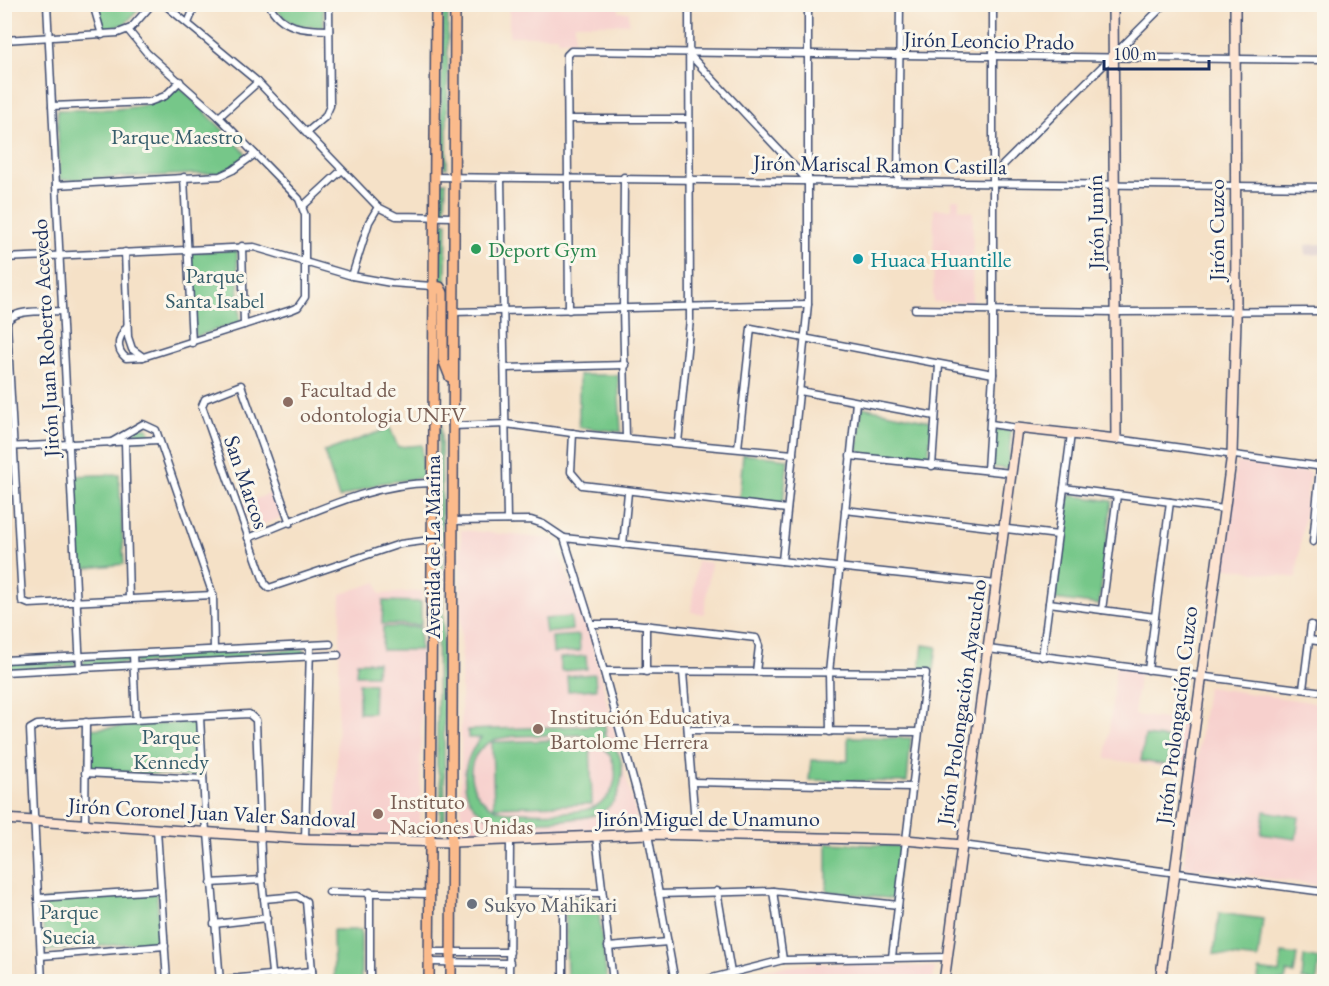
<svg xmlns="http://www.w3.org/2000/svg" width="1329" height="986" viewBox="0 0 1329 986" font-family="'EB Garamond',serif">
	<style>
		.built { fill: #f7d0cd }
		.industrial { fill: #d2bec3 }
		.green { fill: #76c789; stroke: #487b74; stroke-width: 1.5; fill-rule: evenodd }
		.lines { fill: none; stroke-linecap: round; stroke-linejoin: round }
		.street-casing { stroke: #3c4a6e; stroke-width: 9 }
		.secondary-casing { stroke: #3c4a6e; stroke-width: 12 }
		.primary-casing { stroke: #3c4a6e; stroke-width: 12 }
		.street { stroke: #fff; stroke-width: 6 }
		.secondary { stroke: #fde4d1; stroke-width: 9 }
		.primary { stroke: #fbbb8c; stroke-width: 9 }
		.leisure-dot { fill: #2e9e5b; stroke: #fbf7ec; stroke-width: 2 }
		.culture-dot { fill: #0f9aa8; stroke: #fbf7ec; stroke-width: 2 }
		.education-dot { fill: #8d6e63; stroke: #fbf7ec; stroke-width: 2 }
		.worship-dot { fill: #6b7280; stroke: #fbf7ec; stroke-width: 2 }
		.labels { text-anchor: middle; stroke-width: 6; stroke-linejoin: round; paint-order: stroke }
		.street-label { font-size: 22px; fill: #1b2f5e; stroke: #fbf7ec }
		.park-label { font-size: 22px; fill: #365d6b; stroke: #fbf7ec }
		.leisure-label { font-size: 22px; fill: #27864d; stroke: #fbf7ec; text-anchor: start }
		.culture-label { font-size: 22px; fill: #0d838f; stroke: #fbf7ec; text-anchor: start }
		.education-label { font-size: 22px; fill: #785e54; stroke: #fbf7ec; text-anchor: start }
		.worship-label { font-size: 22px; fill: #5b616d; stroke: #fbf7ec; text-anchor: start }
	</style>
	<rect width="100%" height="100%" fill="#fbf7ec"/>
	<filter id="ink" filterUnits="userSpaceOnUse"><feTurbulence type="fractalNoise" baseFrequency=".0167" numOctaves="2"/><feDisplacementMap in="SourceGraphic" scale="12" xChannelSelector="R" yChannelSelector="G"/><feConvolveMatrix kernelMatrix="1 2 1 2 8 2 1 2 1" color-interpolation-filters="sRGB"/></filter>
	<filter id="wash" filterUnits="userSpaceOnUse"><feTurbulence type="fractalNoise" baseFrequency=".008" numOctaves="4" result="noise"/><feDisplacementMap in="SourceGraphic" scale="24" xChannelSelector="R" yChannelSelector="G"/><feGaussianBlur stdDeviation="1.35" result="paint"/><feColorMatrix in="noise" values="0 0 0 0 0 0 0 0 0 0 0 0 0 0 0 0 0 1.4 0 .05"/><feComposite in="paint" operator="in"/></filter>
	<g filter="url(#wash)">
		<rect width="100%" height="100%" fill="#f5e1c7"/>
		<g class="built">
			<path d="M509 5H619V12H629V24H575V40H558L557 36H509Z"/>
			<path d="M952 199H959V209L973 212 972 302H933L934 209H952Z"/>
			<path d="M1236 462 1310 472 1296 578 1222 567Z"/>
			<path d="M274 492 283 517 251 529 242 504Z"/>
			<path d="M461 530 554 539 589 632 639 827 461 836Z"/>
			<path d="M697 561 711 563 704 614 691 612Z"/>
			<path d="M377 582 380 594 422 591 420 831 416 834 335 836 341 594Z"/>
			<path d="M1116 665 1140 668 1134 715 1190 722 1186 770 1106 759Z"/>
			<path d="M1207 687 1324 704V886L1183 867Z"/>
			<path d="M824 963 935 967 933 981H715L778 967Z"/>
		</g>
		<path class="industrial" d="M1324 244V254L1306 255 1305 245Z"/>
		<g class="green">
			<path d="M96 5H143L125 24 103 30Z"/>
			<path d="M275 5H323L324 27C303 27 284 26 275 5Z"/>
			<path d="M443 5H448L447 168H444L441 108Z"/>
			<path d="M177 88H181L245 152V156L232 167 219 173 60 180 57 110C96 108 146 116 177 88Z"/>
			<path d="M441 182H446L445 212 441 211Z"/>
			<path d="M441 223H447L446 283H440Z"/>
			<path d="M237 250 240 322 195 337 191 252Z"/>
			<path d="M439 295H440L445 830 440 828 441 786 437 765Z"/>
			<path d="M579 375H618L621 432 579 427Z"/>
			<path d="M862 407 930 421 932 425 928 459 857 455Z"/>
			<path d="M140 427 148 428 153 439 121 441Z"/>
			<path d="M390 428 398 447 422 445 423 478 381 483 339 498 324 452Z"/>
			<path d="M995 429 1011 430 1008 469 992 467Z"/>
			<path d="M743 454 788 459 783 504 739 499Z"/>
			<path d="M119 474 124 564 79 569 73 476Z"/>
			<path d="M1069 495 1112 501 1099 605 1055 599Z"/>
			<path d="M383 601 421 602V625L382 624Z"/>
			<path d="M571 617 572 630 546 633 544 619Z"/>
			<path d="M383 627H420V650H382Z"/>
			<path d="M579 635 580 651 553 653 552 637Z"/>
			<path d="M923 645 937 647 934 670 920 668Z"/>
			<path d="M304 649 306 655 135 664 137 656Z"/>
			<path d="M128 656 130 663 83 665 84 659Z"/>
			<path d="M586 656 587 669 561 671 560 658Z"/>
			<path d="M74 659 76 664 73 666 5 670V662Z"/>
			<path d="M357 662H377L376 675H356Z"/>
			<path d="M595 674 596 689 568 691 567 676Z"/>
			<path d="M359 683 374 684 373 713H359Z"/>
			<path d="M195 722 198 774 195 777 88 769V729Z"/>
			<path d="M605 725 606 733H603C617 747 626 761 621 782 619 794 613 805 602 812 586 821 509 825 492 818 456 804 459 762 481 738H468V730ZM580 735C617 743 629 787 596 806 580 815 535 812 515 812 474 814 453 763 490 742 506 733 560 736 580 735Z"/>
			<path d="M1145 736 1171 739 1168 765 1141 761Z"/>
			<path d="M848 737 911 738 907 782 809 780 811 760 848 761Z"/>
			<path d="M590 739 592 804 494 807 492 742Z"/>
			<path d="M1264 811 1299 817 1296 839 1261 834Z"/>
			<path d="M827 843 901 846 894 899 827 891Z"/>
			<path d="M157 893 160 941 44 951 42 901Z"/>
			<path d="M597 897 607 981H567L565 898Z"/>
			<path d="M1219 913 1263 919 1258 959 1214 954Z"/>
			<path d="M333 930H361V981H334Z"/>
			<path d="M1282 953 1297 955 1294 974 1287 972 1285 981H1258L1259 970 1279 973Z"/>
			<path d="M1304 956 1319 959 1317 981 1302 980Z"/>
		</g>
	</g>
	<g filter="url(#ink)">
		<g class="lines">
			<defs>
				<g id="street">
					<path d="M47 4 80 669"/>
					<path d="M93 4 102 35"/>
					<path d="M164 4 258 82 378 207 396 216 454 217"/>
					<path d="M269 4C281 29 305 30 329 30"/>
					<path d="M188 23 196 4"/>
					<path d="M4 40 118 33 131 28 152 4"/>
					<path d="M689 54 808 181"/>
					<path d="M52 106 149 102 165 96 180 81"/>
					<path d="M219 117 258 82"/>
					<path d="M568 119H689"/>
					<path d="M306 133 325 117 330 106 329 4"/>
					<path d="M994 174 1165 4"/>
					<path d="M184 177 192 343"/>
					<path d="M434 177 1324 187"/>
					<path d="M624 177 623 309 626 438"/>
					<path d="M501 178 507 520"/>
					<path d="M898 181 900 4"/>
					<path d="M56 185 220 176 233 170 255 154"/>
					<path d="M303 206 342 170"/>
					<path d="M242 246 244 325"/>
					<path d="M125 252 128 337 132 349 143 357 291 310 298 307 305 297V215L299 199 219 117 147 53 128 30"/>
					<path d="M4 258 254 247 352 276 391 283 432 286"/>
					<path d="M352 276 369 222 378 207"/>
					<path d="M915 309 1115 312 1324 311"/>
					<path d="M569 310 567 55 571 51 1324 60"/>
					<path d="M61 311C47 312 12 308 7 323L22 601 29 604 213 595"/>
					<path d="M453 312 808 304"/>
					<path d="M127 326C119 337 114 348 126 358L143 357"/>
					<path d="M505 368 626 365"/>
					<path d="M800 391 935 416"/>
					<path d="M991 424 1017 428"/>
					<path d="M452 426 506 424 579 434 793 454"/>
					<path d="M573 433 571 472 582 485 787 509"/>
					<path d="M1116 439 1324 467"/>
					<path d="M125 442 129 598"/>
					<path d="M110 443 143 424 156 430 213 595 214 650"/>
					<path d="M678 443 690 319 689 4"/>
					<path d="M4 447 159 440"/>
					<path d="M738 448 751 328 993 374"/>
					<path d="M850 456 1011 473"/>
					<path d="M932 466 939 365"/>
					<path d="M987 470 993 374V4"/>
					<path d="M1064 488 1224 509"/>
					<path d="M845 510 1058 535"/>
					<path d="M451 521 531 520 543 524 564 538 591 624 648 834 675 982"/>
					<path d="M290 523 241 385 205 399 202 406 265 584 269 588 400 544 431 540"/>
					<path d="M248 538C307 516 368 483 432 483"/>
					<path d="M564 538 996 584"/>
					<path d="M1313 542 1320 467"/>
					<path d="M623 545 628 492"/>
					<path d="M782 561 808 304V4"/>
					<path d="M1323 579H1324"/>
					<path d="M1049 603 1155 617"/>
					<path d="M1102 610 1117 495"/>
					<path d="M591 624H634L756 638 759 646 756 672"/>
					<path d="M1310 640 1324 642"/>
					<path d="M988 649 1324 692"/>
					<path d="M133 654 136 720"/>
					<path d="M1042 657 1071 434"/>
					<path d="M4 660 330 644"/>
					<path d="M1148 670 1170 502"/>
					<path d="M604 671 926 673 892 957"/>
					<path d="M4 672 338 655"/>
					<path d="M646 672V625"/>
					<path d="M683 672 696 835"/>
					<path d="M1303 689 1311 625"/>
					<path d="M200 717 206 833"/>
					<path d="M688 730 918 732"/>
					<path d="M830 732 829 673 856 402"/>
					<path d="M85 773 203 779"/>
					<path d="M693 782 911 787"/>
					<path d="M85 826 86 722"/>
					<path d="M157 830 167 982"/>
					<path d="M208 833 220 982"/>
					<path d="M596 836 613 982"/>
					<path d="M305 839 310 646"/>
					<path d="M962 845 1324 892"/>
					<path d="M211 883 262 880"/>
					<path d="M717 891 731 973"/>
					<path d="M773 891 783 960"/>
					<path d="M329 892 429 894"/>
					<path d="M370 892V982"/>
					<path d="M510 892 602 893"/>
					<path d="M563 893V982"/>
					<path d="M659 894 773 891 898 905"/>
					<path d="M38 898 161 890"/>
					<path d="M264 899 297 896 306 901 313 982"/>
					<path d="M214 924 267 918"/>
					<path d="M608 947 668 942"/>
					<path d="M429 952H510"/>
					<path d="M41 956 165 946"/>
					<path d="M429 962 510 963"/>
					<path d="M220 980 312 971"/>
					<path d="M42 982 30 729 37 725 249 714 256 720 262 880 273 982"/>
					<path d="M509 982 510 840"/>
					<path d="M696 982 783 960 947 957"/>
				</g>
				<g id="secondary">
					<path d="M4 819 305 839 453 842 648 834 905 840 962 845"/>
					<path d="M944 982 1017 428 1116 439 1113 4"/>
					<path d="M1160 982 1232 454 1236 319 1235 4"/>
				</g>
				<g id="primary">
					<path d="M432 286 440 287 443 293V359L450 377"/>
					<path d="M429 982 436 4"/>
					<path d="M451 982C453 656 454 330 455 4"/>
				</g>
			</defs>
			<use href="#street" class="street-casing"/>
			<use href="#secondary" class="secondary-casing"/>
			<use href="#primary" class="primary-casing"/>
			<use href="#street" class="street"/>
			<use href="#secondary" class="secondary"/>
			<use href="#primary" class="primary"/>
		</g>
	</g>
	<circle class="leisure-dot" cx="476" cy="249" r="6"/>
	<circle class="culture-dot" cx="858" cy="259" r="6"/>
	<g class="education-dot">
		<circle cx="288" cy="402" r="6"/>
		<circle cx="538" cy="729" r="6"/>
		<circle cx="378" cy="814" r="6"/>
	</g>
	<circle class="worship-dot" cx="472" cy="904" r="6"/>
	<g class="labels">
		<g class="street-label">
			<text transform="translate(989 40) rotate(1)" y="8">Jirón Leoncio Prado</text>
			<text transform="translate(880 164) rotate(1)" y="8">Jirón Mariscal Ramon Castilla</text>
			<text transform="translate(1095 222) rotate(-91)" y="8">Jirón Junín</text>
			<text transform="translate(1216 230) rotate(-90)" y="8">Jirón Cuzco</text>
			<text transform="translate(45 338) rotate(-93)" y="8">Jirón Juan Roberto Acevedo</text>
			<text transform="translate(247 482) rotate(71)" y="8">San Marcos</text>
			<text transform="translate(432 547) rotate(-90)" y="8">Avenida de La Marina</text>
			<text transform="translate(961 702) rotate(-82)" y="8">Jirón Prolongación Ayacucho</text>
			<text transform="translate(1176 715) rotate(-83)" y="8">Jirón Prolongación Cuzco</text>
			<text transform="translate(212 812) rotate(3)" y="8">Jirón Coronel Juan Valer Sandoval</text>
			<text x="708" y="826">Jirón Miguel de Unamuno</text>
		</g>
		<g class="park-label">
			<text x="177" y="144">Parque Maestro</text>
			<text x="215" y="283">Parque<tspan x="215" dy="25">Santa Isabel</tspan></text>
			<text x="171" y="744">Parque<tspan x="171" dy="25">Kennedy</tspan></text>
			<text x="69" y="919">Parque<tspan x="69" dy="25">Suecia</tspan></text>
		</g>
		<g class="leisure-label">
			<text x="488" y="257">Deport Gym</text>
		</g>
		<g class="culture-label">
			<text x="870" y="267">Huaca Huantille</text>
		</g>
		<g class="education-label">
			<text x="300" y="397">Facultad de<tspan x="300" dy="25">odontologia UNFV</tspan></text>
			<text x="550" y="724">Institución Educativa<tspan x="550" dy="25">Bartolome Herrera</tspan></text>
			<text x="390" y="809">Instituto<tspan x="390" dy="25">Naciones Unidas</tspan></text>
		</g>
		<g class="worship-label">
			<text x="484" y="912">Sukyo Mahikari</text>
		</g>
	</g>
	<rect width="1329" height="986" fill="none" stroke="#fbf7ec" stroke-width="24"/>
	<path d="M1104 60v9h105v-9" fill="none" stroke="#1b2f5e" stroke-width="3"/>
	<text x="1113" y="60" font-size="18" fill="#1b2f5e" stroke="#fbf7ec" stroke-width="4.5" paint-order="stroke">100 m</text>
</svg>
